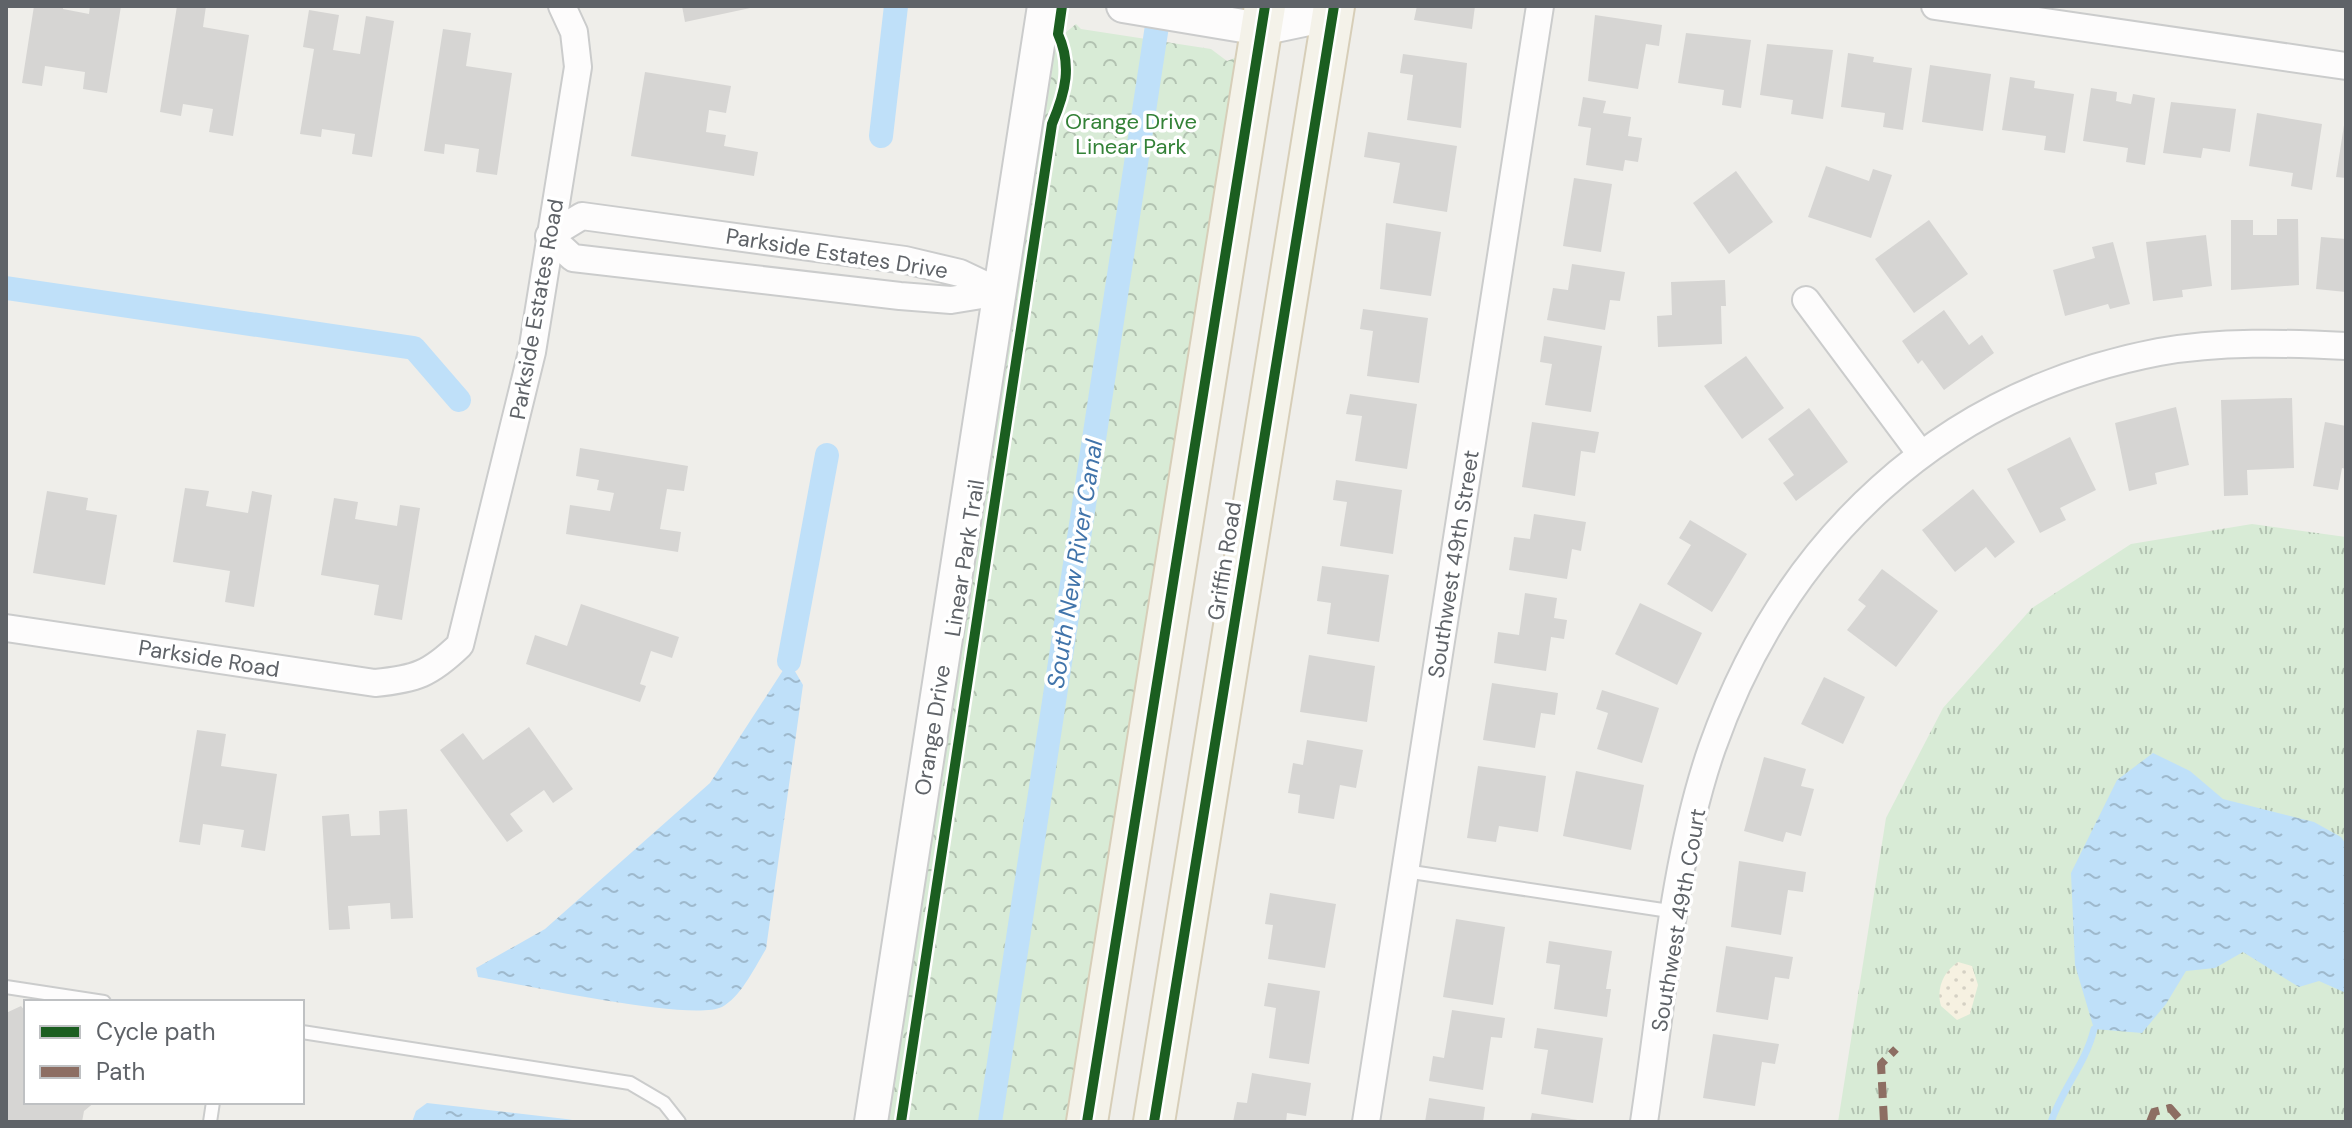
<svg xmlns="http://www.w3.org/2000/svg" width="2352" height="1128" viewBox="0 0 2352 1128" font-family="'DM Sans',sans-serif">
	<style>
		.grass { fill: url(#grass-tufts) }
		.forest { fill: url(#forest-crowns) }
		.sand { fill: url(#sand-dots) }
		.water { fill: url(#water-ripples) }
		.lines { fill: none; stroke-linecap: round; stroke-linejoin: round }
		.stream { stroke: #bfe0f9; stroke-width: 7 }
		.canal { stroke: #bfe0f9; stroke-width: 24 }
		.building { fill: #d6d5d3 }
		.service-casing { stroke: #cbcccc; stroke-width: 16 }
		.minor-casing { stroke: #cbcccc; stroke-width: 30 }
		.tertiary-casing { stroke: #cbcccc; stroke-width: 36 }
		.primary-casing { stroke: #d7ceb8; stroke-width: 44 }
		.service { stroke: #fdfcfc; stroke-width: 12 }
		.minor { stroke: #fdfcfc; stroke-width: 26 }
		.tertiary { stroke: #fdfcfc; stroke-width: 32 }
		.primary { stroke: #f4f2e9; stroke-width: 40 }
		.quiet { stroke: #8d6e63; stroke-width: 8; stroke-dasharray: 16 8; stroke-linecap: butt }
		.cycleway-casing { stroke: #fff; stroke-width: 15 }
		.cycleway { stroke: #1b5e20; stroke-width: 10 }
		.labels { text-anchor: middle; stroke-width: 7; stroke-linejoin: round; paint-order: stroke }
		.park-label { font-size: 22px; fill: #348238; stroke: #fff }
		.street-label { font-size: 22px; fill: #5f6368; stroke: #fff }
		.water-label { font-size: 24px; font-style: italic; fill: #4174aa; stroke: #fff }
	</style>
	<defs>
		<pattern id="grass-tufts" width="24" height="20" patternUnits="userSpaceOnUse" patternTransform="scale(2)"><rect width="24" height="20" fill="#d8ebd6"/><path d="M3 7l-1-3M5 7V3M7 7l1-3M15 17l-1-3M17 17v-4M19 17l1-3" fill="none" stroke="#b2c2b1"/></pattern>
		<pattern id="forest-crowns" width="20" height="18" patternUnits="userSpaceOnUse" patternTransform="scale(2)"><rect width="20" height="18" fill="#d8ebd6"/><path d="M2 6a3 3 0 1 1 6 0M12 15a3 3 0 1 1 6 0" fill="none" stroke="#b2c2b1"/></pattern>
		<pattern id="sand-dots" width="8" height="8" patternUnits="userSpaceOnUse" patternTransform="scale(2)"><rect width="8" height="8" fill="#f6f1e1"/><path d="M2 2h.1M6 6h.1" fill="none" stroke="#d5d1c4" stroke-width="1.8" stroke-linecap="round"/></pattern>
		<pattern id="water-ripples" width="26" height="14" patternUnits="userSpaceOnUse" patternTransform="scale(2)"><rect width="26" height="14" fill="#bfe0f9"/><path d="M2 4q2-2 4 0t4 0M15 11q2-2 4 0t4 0" fill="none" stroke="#9eb9cd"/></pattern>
	</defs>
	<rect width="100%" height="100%" fill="#efeeea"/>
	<path class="grass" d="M2252 524 2346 537V1122H1838L1886 818 1943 708 2032 608 2131 544Z"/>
	<path class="forest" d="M1076 24 1081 29 1211 49 1227 61 1235 58 1238 64 1070 1122H882L1053 43Z"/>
	<path class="sand" d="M1958 962 1972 966 1978 985 1970 1014 1957 1020 1941 1006C1936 989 1943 972 1958 962Z"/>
	<g class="water">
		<path d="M789 661 803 685 766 949C755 967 741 997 722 1007 690 1022 521 984 478 977L476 968 545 929 710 783Z"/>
		<path d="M2153 753 2190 771 2223 799 2314 822 2341 837 2346 844V993L2319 981 2299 987 2243 952 2215 968 2186 971 2166 1004 2142 1033 2094 1029 2075 965 2071 873 2117 780Z"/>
		<path d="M427 1103 566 1119 586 1122H412L416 1111Z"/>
	</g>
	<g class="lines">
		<path class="stream" d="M2051 1122C2062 1089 2086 1063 2094 1029"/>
		<g class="canal">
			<path d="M881 136 896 6"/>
			<path d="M6 288 414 348 459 400"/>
			<path d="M789 661 827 455"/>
			<path d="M990 1122 1160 6"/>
		</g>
	</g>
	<g class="building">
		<path d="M34 6H63V9L89 14 90 6H121L107 93 83 89 85 72 45 66 42 86 22 83Z"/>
		<path d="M177 6H206L203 27 249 35 233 136 209 132 213 109 183 104 181 116 160 112Z"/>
		<path d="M682 6H754L755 7 685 22Z"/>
		<path d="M1417 6H1475L1472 29 1414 20Z"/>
		<path d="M309 10 339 15 333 50 360 54 366 16 394 21 372 157 352 154 355 134 322 129 321 137 300 134 314 49 303 47Z"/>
		<path d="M1595 15 1662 25 1659 46 1646 44 1638 89 1588 81Z"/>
		<path d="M443 29 471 33 466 66 512 73 497 175 476 172 479 149 445 144 444 154 424 151Z"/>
		<path d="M1686 33 1751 40 1741 108 1722 105 1724 90 1678 83Z"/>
		<path d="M1767 44 1833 50 1823 119 1791 114 1793 100 1760 95Z"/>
		<path d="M1848 53 1874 57 1873 62 1912 68 1903 130 1883 127 1885 113 1841 107Z"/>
		<path d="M1403 54 1467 63 1461 128 1407 120 1413 75 1400 73Z"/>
		<path d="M1930 65 1991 74 1983 131 1922 122Z"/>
		<path d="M645 72 731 86 726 113 709 110 706 132 726 135 724 146 758 152 754 176 631 156Z"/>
		<path d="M2010 77 2035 81 2034 88 2074 94 2065 153 2044 150 2046 136 2002 130Z"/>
		<path d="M2091 88 2117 92 2116 101 2131 104 2133 94 2155 98 2145 165 2126 162 2128 148 2083 141Z"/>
		<path d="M1583 97 1606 101 1603 113 1631 117 1628 136 1642 138 1638 162 1625 160 1623 171 1586 165 1591 128 1578 126Z"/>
		<path d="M2171 102 2236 109 2230 152 2203 148 2201 158 2163 153Z"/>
		<path d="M2257 113 2322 124 2312 190 2291 186 2293 173 2249 166Z"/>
		<path d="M2344 125H2346V178L2336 177Z"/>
		<path d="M1368 132 1457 146 1447 212 1393 203 1400 163 1364 157Z"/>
		<path d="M1826 166 1869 181 1873 169 1892 175 1871 238 1808 217Z"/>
		<path d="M1736 171 1773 222 1729 254 1693 203Z"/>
		<path d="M1574 178 1612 184 1601 252 1563 246Z"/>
		<path d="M2277 219H2298L2299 285 2231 290V220H2253V235H2277Z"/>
		<path d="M1929 220 1968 274 1914 313 1875 259Z"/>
		<path d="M1386 223 1441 232 1431 296 1380 289Z"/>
		<path d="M2206 235 2212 286 2182 290 2183 297 2153 301 2146 242Z"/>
		<path d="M2321 237 2346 239V292L2316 289Z"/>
		<path d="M2113 242 2130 304 2110 309 2108 304 2065 316 2053 270 2095 258 2092 247Z"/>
		<path d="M1572 264 1625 272 1620 301 1610 300 1605 330 1547 320 1553 288 1568 290Z"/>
		<path d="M1725 280 1726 306H1721L1722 344 1658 347 1657 316 1672 315 1671 282Z"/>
		<path d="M1363 309 1428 318 1419 383 1367 376 1373 331 1360 329Z"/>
		<path d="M1944 310 1969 345 1982 335 1994 353 1944 390 1922 360 1918 364 1902 341Z"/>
		<path d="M1544 336 1602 346 1591 412 1545 405 1552 364 1540 362Z"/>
		<path d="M1746 356 1784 408 1742 439 1704 386Z"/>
		<path d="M1350 394 1417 404 1407 469 1355 461 1362 416 1346 414Z"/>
		<path d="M2292 398 2294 468 2247 470 2248 495 2224 496 2221 400Z"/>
		<path d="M2176 407 2189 465 2155 473 2157 484 2129 491 2115 423Z"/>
		<path d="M1809 408 1848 462 1796 501 1783 483 1794 475 1768 439Z"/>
		<path d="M1532 422 1599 432 1595 453 1581 451 1575 496 1522 487Z"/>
		<path d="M2325 422 2346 426V469L2342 468 2338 490 2313 486Z"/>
		<path d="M2070 437 2096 490 2060 508 2066 520 2040 533 2007 469Z"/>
		<path d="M580 448 688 466 684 491 667 489 660 529 681 532 678 552 566 534 570 505 610 511 614 493 597 490 599 480 576 476Z"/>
		<path d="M1336 480 1402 490 1393 554 1340 546 1347 502 1333 500Z"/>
		<path d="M185 488 209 491 206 506 248 513 252 491 272 495 254 607 225 602 230 571 173 562Z"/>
		<path d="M1973 489 2015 542 1995 558 1986 547 1955 572 1922 530Z"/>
		<path d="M47 491 88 498 86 510 117 515 105 585 33 573Z"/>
		<path d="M334 498 358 502 355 519 397 526 400 505 420 508 402 620 374 615 379 585 321 575Z"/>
		<path d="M1534 514 1586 522 1581 551 1572 549 1567 579 1509 570 1514 537 1530 539Z"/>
		<path d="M1690 520 1747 554 1712 612 1667 584 1691 545 1679 538Z"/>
		<path d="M1322 566 1389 575 1379 642 1327 634 1331 603 1317 601Z"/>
		<path d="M1882 569 1938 611 1896 667 1847 630 1866 606 1858 600Z"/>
		<path d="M1525 593 1557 598 1554 618 1567 620 1564 639 1551 637 1546 671 1494 663 1498 632 1519 635Z"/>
		<path d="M1640 603 1702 633 1677 685 1615 654Z"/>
		<path d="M581 604 679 637 672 658 651 651 640 684 646 686 640 702 526 664 535 635 567 646Z"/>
		<path d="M1309 655 1375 666 1367 722 1300 712Z"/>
		<path d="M1824 677 1865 697 1843 744 1801 724Z"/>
		<path d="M1492 683 1558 693 1555 715 1541 713 1535 748 1483 740Z"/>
		<path d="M1602 690 1659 708 1642 763 1597 749 1608 713 1596 709Z"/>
		<path d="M529 727 573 789 553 803 544 790 510 814 523 831 507 842 440 750 463 733 483 760Z"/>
		<path d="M197 730 226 734 221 766 277 774 265 851 241 847 244 830 203 824 200 845 179 842Z"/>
		<path d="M1307 740 1363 750 1356 788 1340 785 1334 819 1298 813 1300 795 1288 793 1293 763 1303 765Z"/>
		<path d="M1764 757 1806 769 1801 786 1814 789 1801 836 1786 832 1783 842 1744 831Z"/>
		<path d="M1478 766 1546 776 1538 832 1499 826 1496 842 1467 838Z"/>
		<path d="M1576 771 1644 785 1631 850 1563 836Z"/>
		<path d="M407 809 413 918 391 919 390 903 348 906 350 929 329 930 322 816 349 814 351 836 380 835 379 811Z"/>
		<path d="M1739 861 1806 872 1803 892 1788 890 1781 935 1731 927Z"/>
		<path d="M1270 893 1336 904 1325 968 1268 959 1273 925 1265 924Z"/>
		<path d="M1456 919 1505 927 1493 1005 1443 997Z"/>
		<path d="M1549 941 1612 951 1606 989H1611L1607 1017 1554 1009 1560 965 1546 963Z"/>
		<path d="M1726 946 1793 957 1789 979 1775 977 1768 1020 1716 1012Z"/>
		<path d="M1268 983 1320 991 1309 1064 1269 1058 1276 1008 1264 1006Z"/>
		<path d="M21 1006 26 1012V1102H95L84 1111 82 1122H6V1013Z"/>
		<path d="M1452 1010 1505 1018 1502 1038 1491 1037 1483 1090 1429 1081 1433 1056 1444 1058Z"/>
		<path d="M1537 1028 1603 1038 1593 1103 1541 1094 1548 1050 1534 1048Z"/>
		<path d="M1713 1034 1779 1044 1775 1064 1762 1062 1755 1106 1703 1098Z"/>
		<path d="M1252 1073 1311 1083 1306 1116 1287 1113 1286 1122H1233L1237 1102 1247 1103Z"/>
		<path d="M1429 1098 1485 1107 1483 1122H1425Z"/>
		<path d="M1532 1113 1578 1120 1577 1122H1530Z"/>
	</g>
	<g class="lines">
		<defs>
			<g id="service">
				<path d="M1405 871 1676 912"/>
				<path d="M6 987 104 1002"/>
				<path d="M302 1032 630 1083 664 1103 679 1122"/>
				<path d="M210 1122 213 1102"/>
			</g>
			<g id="minor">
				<path d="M1935 6 2346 66"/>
				<path d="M582 216 905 260 960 273 1000 292 951 300 900 296 573 258 549 236Z"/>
				<path d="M1806 300 1920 453"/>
				<path d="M6 628 375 683C416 679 430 674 460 645L532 352 578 67 574 32 562 6"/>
				<path d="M1366 1122 1540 6"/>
				<path d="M1644 1122C1662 1004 1673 860 1712 748 1785 541 1940 394 2159 352 2220 341 2285 343 2346 346"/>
			</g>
			<g id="tertiary">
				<path d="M1123 6 1261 29 1332 14"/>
				<path d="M871 1122 1044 6"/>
			</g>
			<g id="primary">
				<path d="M1087 1122 1265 6"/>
				<path d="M1154 1122 1334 6"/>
			</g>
		</defs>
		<use href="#service" class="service-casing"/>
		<use href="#minor" class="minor-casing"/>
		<use href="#tertiary" class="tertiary-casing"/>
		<use href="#primary" class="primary-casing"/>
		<use href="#service" class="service"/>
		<use href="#minor" class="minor"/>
		<use href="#tertiary" class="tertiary"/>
		<use href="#primary" class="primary"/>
		<g class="quiet">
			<path d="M1884 1122 1881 1064 1896 1049"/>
			<path d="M2150 1122 2154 1112 2170 1108 2182 1122"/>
		</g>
		<defs>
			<g id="cycleway">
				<path d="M901 1122 1052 124C1066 91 1072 65 1058 34L1062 6"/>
				<path d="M1087 1122 1265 6"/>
				<path d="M1154 1122 1334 6"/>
			</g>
		</defs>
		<use href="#cycleway" class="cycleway-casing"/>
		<use href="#cycleway" class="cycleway"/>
	</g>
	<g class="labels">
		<g class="park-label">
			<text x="1131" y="129">Orange Drive<tspan x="1131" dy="25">Linear Park</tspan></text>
		</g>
		<g class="street-label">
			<text transform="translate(837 253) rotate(9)" y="8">Parkside Estates Drive</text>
			<text transform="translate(536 309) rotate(-80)" y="8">Parkside Estates Road</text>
			<text transform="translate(964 558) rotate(-81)" y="8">Linear Park Trail</text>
			<text transform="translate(1224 561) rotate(-81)" y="8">Griffin Road</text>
			<text transform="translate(1453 564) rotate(-81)" y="8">Southwest 49th Street</text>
			<text transform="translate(209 658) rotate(9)" y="8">Parkside Road</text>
			<text transform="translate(932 730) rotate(-81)" y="8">Orange Drive</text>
			<text transform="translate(1678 920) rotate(-80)" y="8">Southwest 49th Court</text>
		</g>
		<g class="water-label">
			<text transform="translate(1075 564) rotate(-81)" y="8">South New River Canal</text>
		</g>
	</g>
	<rect width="2352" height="1128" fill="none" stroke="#5f6368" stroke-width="16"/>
	<rect x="24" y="1000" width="280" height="104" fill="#ffffff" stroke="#bfc1c3" stroke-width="2"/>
	<rect x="40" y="1026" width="40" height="12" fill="#1b5e20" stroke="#bfc1c3" stroke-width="2"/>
	<text x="96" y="1040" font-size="24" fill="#5f6368">Cycle path</text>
	<rect x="40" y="1066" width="40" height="12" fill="#8d6e63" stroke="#bfc1c3" stroke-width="2"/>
	<text x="96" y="1080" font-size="24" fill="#5f6368">Path</text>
</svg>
